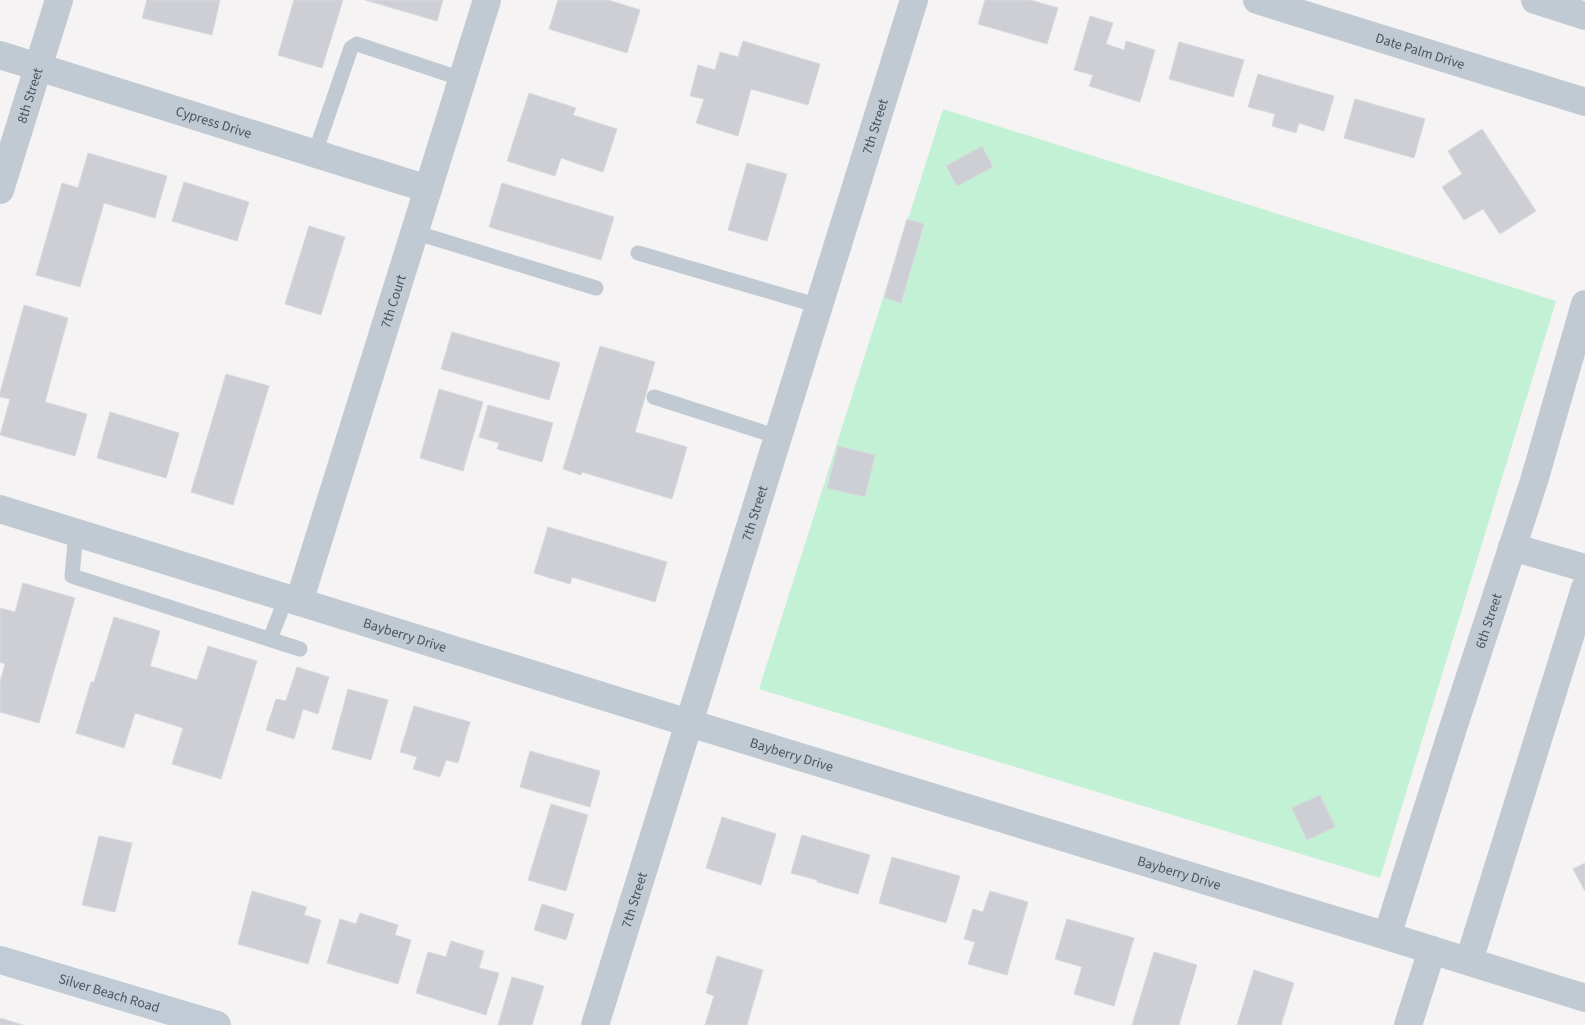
<svg xmlns="http://www.w3.org/2000/svg" width="1585" height="1025" viewBox="0 0 1585 1025" font-family="'Source Sans 3',sans-serif">
	<style>
		.green { fill: #c3f1d5 }
		.building { fill: #cdcfd5; stroke: #d7d9de }
		.lines { fill: none; stroke-linecap: round; stroke-linejoin: round }
		.lane { stroke: #c1cad2; stroke-width: 15 }
		.street { stroke: #c1cad2; stroke-width: 28 }
		.secondary { stroke: #c1cbd6; stroke-width: 28 }
		.labels { text-anchor: middle; stroke-width: 5; stroke-linejoin: round; paint-order: stroke }
		.street-label { font-size: 14px; fill: #4a5661; stroke: #fff }
	</style>
	<rect width="100%" height="100%" fill="#f5f3f3"/>
	<path class="green" d="M943 109 1556 301 1380 878 759 689Z"/>
	<g class="building">
		<path d="M147 0H220L212 35 142 18Z"/>
		<path d="M294 0H343L322 68 278 55Z"/>
		<path d="M365 0H443L437 21Z"/>
		<path d="M558 0H608L640 10 627 53 549 29Z"/>
		<path d="M985 0H1030L1058 8 1047 44 978 24Z"/>
		<path d="M1090 16 1113 23 1106 44 1124 50 1126 41 1155 50 1140 102 1089 86 1093 75 1074 70Z"/>
		<path d="M743 41 820 64 808 105 751 89 738 136 696 123 704 99 690 96 698 65 715 70 720 52 738 57Z"/>
		<path d="M1179 42 1244 60 1233 97 1169 79Z"/>
		<path d="M1258 74 1334 96 1324 131 1299 123 1296 133 1272 126 1275 114 1248 107Z"/>
		<path d="M529 93 576 108 573 115 617 129 603 172 561 158 555 176 507 161Z"/>
		<path d="M1355 99 1425 119 1414 158 1344 138Z"/>
		<path d="M1482 129 1536 211 1500 234 1483 209 1464 220 1442 187 1462 174 1448 151Z"/>
		<path d="M982 146 993 167 957 186 946 166Z"/>
		<path d="M88 153 167 176 155 218 104 203 80 287 36 275 62 183 78 188Z"/>
		<path d="M747 163 787 174 767 241 728 230Z"/>
		<path d="M184 182 249 202 237 241 172 221Z"/>
		<path d="M502 183 614 217 601 260 489 227Z"/>
		<path d="M907 219 924 224 901 303 884 297Z"/>
		<path d="M309 226 345 237 321 315 285 304Z"/>
		<path d="M24 305 68 318 45 402 87 414 75 456 0 435 10 399 0 397V393Z"/>
		<path d="M452 332 560 363 549 400 441 369Z"/>
		<path d="M600 346 655 362 635 432 687 447 672 499 582 472 581 475 563 469Z"/>
		<path d="M226 374 269 386 233 505 191 492Z"/>
		<path d="M439 389 483 402 463 471 420 458Z"/>
		<path d="M488 405 553 423 542 462 497 449 499 443 479 437Z"/>
		<path d="M110 412 179 433 166 478 97 458Z"/>
		<path d="M838 446 875 455 865 497 827 488Z"/>
		<path d="M548 527 667 562 655 602 572 577 570 584 534 573Z"/>
		<path d="M23 583 75 598 39 723 0 712V682L5 664 0 662V608L15 612Z"/>
		<path d="M114 617 160 631 150 666 197 680 208 646 257 661 221 779 172 764 183 728 135 713 124 748 76 733 91 682H94Z"/>
		<path d="M297 667 329 677 318 714 303 709 294 739 266 730 276 699 286 701Z"/>
		<path d="M348 689 388 700 371 760 332 749Z"/>
		<path d="M414 706 470 722 458 763 446 760 440 777 413 769 417 757 400 752Z"/>
		<path d="M530 751 600 771 590 807 520 787Z"/>
		<path d="M1320 795 1335 827 1307 840 1292 808Z"/>
		<path d="M551 804 588 815 566 891 528 880Z"/>
		<path d="M722 817 776 834 761 885 706 868Z"/>
		<path d="M802 835 870 855 858 894 817 882V880L791 873Z"/>
		<path d="M99 836 132 843 115 912 82 905Z"/>
		<path d="M892 857 960 876 946 923 879 903Z"/>
		<path d="M1585 863V891L1573 869Z"/>
		<path d="M252 891 307 907 304 915 321 920 308 964 238 944Z"/>
		<path d="M990 891 1028 902 1007 975 968 964 975 942 964 939 973 909 983 912Z"/>
		<path d="M542 904 574 914 566 940 534 930Z"/>
		<path d="M360 913 398 925 395 935 411 940 398 984 327 963 340 919 356 924Z"/>
		<path d="M1067 919 1134 938 1114 1006 1074 994 1082 967 1055 959Z"/>
		<path d="M451 941 484 951 479 968 499 973 486 1015 416 993 428 952 446 957Z"/>
		<path d="M1154 952 1197 965 1179 1025H1132Z"/>
		<path d="M717 956 763 970 747 1025H705L714 996 706 993Z"/>
		<path d="M1254 970 1294 983 1281 1025H1237Z"/>
		<path d="M512 977 544 986 532 1025H498Z"/>
		<path d="M0 1018 23 1025H0Z"/>
	</g>
	<g class="lines">
		<g class="lane">
			<path d="M315 153 351 48 357 44 462 79"/>
			<path d="M414 232 596 288"/>
			<path d="M638 253 819 306"/>
			<path d="M654 397 778 437"/>
			<path d="M76 532 72 576 300 649"/>
			<path d="M270 639 286 598"/>
		</g>
		<g class="street">
			<path id="s1" d="M1257 0 1585 102"/>
			<path d="M1535 0 1585 16"/>
			<path id="s2" d="M0 55 428 189"/>
			<path id="s3" d="M0 190 59 0"/>
			<path id="s4" d="M0 509 689 723 1387 936 1585 998"/>
			<path d="M1512 547 1585 568"/>
			<path id="s5" d="M299 602 487 0"/>
			<path id="s6" d="M1387 936 1454 725 1534 481 1585 304"/>
			<path d="M1469 961 1585 588"/>
			<path id="s7" d="M595 1025 914 0"/>
			<path d="M1408 1025 1432 950"/>
		</g>
		<path class="secondary" id="s8" d="M0 960 217 1025"/>
	</g>
	<g class="labels">
		<g class="street-label">
			<text dy="5" stroke="none"><textPath href="#s1" startOffset="171">Date Palm Drive</textPath></text>
			<text dy="5" stroke="none"><textPath href="#s3" startOffset="99">8th Street</textPath></text>
			<text dy="5" stroke="none"><textPath href="#s2" startOffset="224">Cypress Drive</textPath></text>
			<text dy="5" stroke="none"><textPath href="#s7" startOffset="941">7th Street</textPath></text>
			<text dy="5" stroke="none"><textPath href="#s5" startOffset="315">7th Court</textPath></text>
			<text dy="5" stroke="none"><textPath href="#s7" startOffset="536">7th Street</textPath></text>
			<text dy="5" stroke="none"><textPath href="#s6" startOffset="331">6th Street</textPath></text>
			<text dy="5" stroke="none"><textPath href="#s4" startOffset="424">Bayberry Drive</textPath></text>
			<text dy="5" stroke="none"><textPath href="#s4" startOffset="829">Bayberry Drive</textPath></text>
			<text dy="5" stroke="none"><textPath href="#s4" startOffset="1234">Bayberry Drive</textPath></text>
			<text dy="5" stroke="none"><textPath href="#s7" startOffset="131">7th Street</textPath></text>
			<text dy="5" stroke="none"><textPath href="#s8" startOffset="114">Silver Beach Road</textPath></text>
		</g>
	</g>
</svg>
